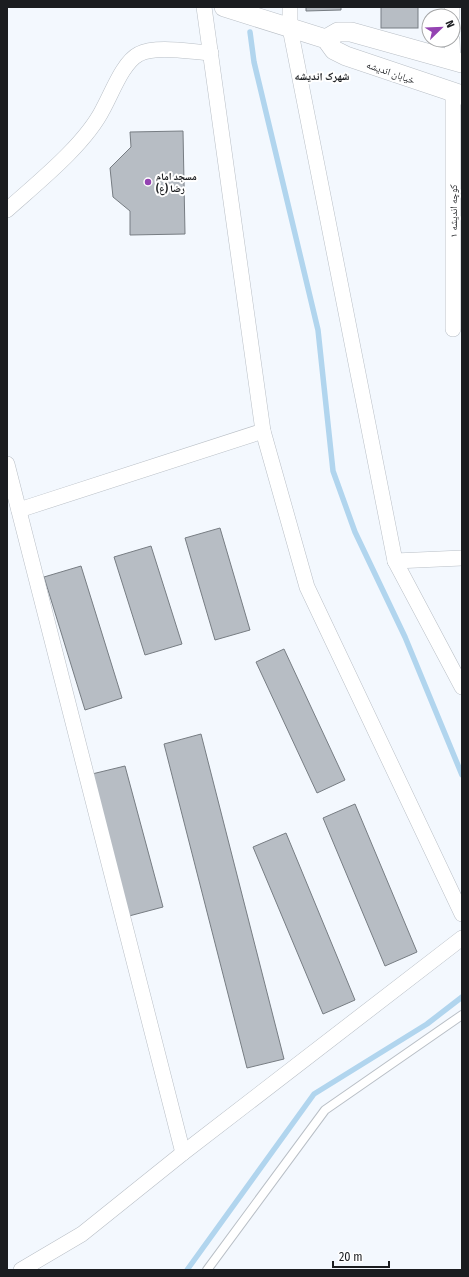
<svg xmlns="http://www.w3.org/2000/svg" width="469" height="1277" viewBox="0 0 469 1277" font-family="'Fira Sans Condensed','Noto Naskh Arabic',sans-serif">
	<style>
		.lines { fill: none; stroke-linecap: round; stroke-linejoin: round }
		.stream { stroke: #b1d5ee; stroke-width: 5.5 }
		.building { fill: #b7bdc4; stroke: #777d83 }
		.service-casing { stroke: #b9bfc6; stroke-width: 10 }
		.minor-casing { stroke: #b9bfc6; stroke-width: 16 }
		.tertiary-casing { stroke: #b9bfc6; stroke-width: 20 }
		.service { stroke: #fff; stroke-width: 8 }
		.minor { stroke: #fff; stroke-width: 15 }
		.tertiary { stroke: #fff; stroke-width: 19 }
		.poi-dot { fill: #9443b2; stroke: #fff; stroke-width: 1.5 }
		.labels { text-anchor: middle; stroke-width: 4; stroke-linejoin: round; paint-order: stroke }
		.street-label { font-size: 10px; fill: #1b1d20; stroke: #fff }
		.poi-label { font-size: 10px; font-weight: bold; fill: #1b1d20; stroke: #fff; text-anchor: start }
		.neighbourhood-label { font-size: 11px; font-weight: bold; fill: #1b1d20; stroke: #fff }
	</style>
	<rect width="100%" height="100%" fill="#f3f8fe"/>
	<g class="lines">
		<g class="stream">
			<path d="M250 32 254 62 318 330 333 471 355 532 405 637 462 775"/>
			<path d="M187 1270 314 1094 427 1024 462 997"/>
		</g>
	</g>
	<g class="building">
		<path d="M306 7H341V10L306 11Z"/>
		<rect x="381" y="7" width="37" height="21"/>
		<path d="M183 131 185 234 130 235V211L113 197 110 168 131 147 130 132Z"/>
		<path d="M220 528 250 630 215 640 185 538Z"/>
		<path d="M151 546 182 644 145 655 114 557Z"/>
		<path d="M81 566 122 698 85 710 44 577Z"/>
		<path d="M284 649 345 780 317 793 256 662Z"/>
		<path d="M201 734 284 1059 247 1068 164 744Z"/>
		<path d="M125 766 163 907 129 916 92 774Z"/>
		<path d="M355 804 417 952 385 966 323 818Z"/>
		<path d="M286 833 355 1000 323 1014 253 847Z"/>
	</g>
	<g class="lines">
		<defs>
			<path id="service" d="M207 1270 325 1110 462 1015"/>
			<g id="minor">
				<path d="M204 7 263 431 307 587 462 914"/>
				<path d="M290 7V28L395 561 462 687"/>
				<path d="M452 7V16"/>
				<path d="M452 40 453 61"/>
				<path d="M453 93V329"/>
				<path d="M7 210C37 183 85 145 103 109 112 93 123 62 139 54 156 45 192 52 211 53"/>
				<path d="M7 464 183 1153"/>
				<path d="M19 510 263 431"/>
				<path d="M395 561 462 558"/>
				<path d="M21 1270 82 1234 183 1153 462 938"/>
			</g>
			<g id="tertiary">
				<path d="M224 7 326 39 334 50 346 56 462 95"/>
				<path d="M326 39 338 32H351L462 63"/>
			</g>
		</defs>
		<use href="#service" class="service-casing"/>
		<use href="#minor" class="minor-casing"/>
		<use href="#tertiary" class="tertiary-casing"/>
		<use href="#service" class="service"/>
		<use href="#minor" class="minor"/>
		<use href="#tertiary" class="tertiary"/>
	</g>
	<circle class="poi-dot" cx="148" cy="182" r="4"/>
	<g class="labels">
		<g class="street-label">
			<text transform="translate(391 72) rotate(19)" y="4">خیابان اندیشه</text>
			<text transform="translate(453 211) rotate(-90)" y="4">کوچه اندیشه ۱</text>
		</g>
		<g class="poi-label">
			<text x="156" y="180">مسجد امام<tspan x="156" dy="12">رضا (ع)</tspan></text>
		</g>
		<g class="neighbourhood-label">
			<text x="322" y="80">شهرک اندیشه</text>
		</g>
	</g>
	<rect width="469" height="1277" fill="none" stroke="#1b1d20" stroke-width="16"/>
	<g transform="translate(441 28) rotate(67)"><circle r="19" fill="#ffffff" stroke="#a4a5a6"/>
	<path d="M0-3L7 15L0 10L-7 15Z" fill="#9443b2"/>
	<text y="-6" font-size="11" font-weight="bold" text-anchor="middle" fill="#1b1d20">N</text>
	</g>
	<path d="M333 1261v6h56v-6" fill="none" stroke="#1b1d20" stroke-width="2"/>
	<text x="339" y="1261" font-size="12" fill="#1b1d20" stroke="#ffffff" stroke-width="3" paint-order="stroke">20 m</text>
</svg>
